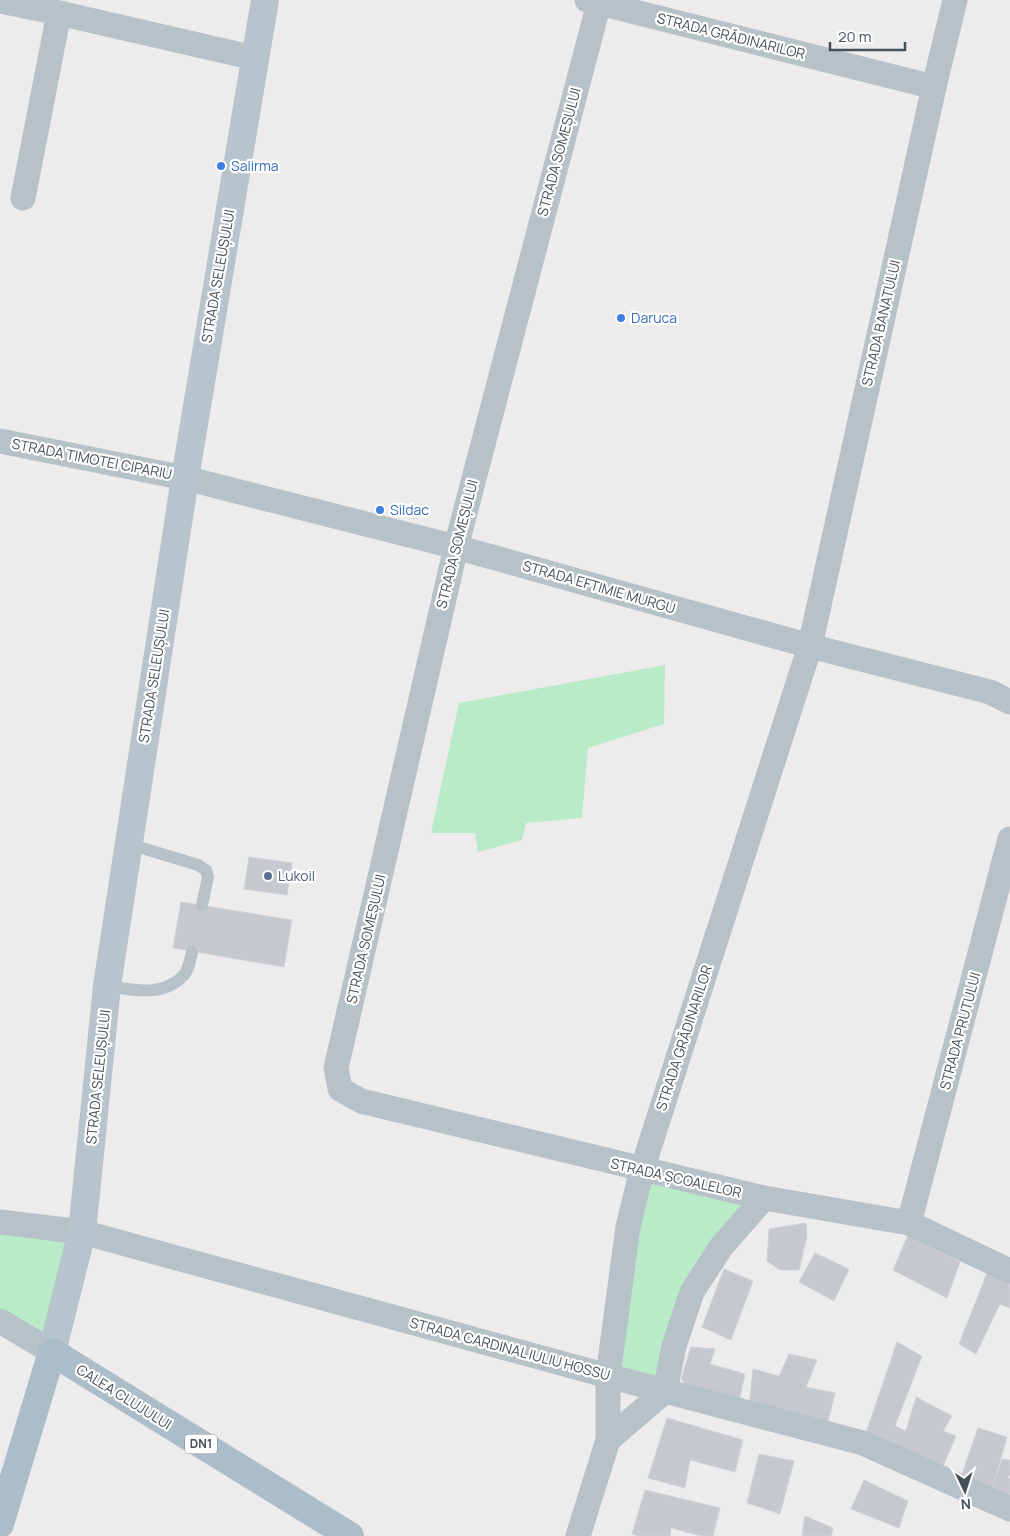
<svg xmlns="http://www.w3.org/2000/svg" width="1010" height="1536" viewBox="0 0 1010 1536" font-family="Manrope,sans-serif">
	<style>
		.green { fill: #baebc9 }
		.building { fill: #c5c9ce; stroke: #d0d2d7 }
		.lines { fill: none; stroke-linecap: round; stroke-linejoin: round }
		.service { stroke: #b7c1c8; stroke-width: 12 }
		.minor { stroke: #b7c1c8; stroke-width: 25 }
		.secondary { stroke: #b7c4cd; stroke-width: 28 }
		.primary { stroke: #acbdca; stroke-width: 28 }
		.shop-dot { fill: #3f7fe0; stroke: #fff; stroke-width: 2 }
		.service-dot { fill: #5c6f8a; stroke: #fff; stroke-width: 2 }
		.labels { text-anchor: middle; stroke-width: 4.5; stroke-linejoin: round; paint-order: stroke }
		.shield { fill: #fff; stroke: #7d848a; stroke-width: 1 }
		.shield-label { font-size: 12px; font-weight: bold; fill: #455058 }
		.street-label { font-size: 14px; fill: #455058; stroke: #fff }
		.shop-label { font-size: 14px; fill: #366cbe; stroke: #fff; text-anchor: start }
		.service-label { font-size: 14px; fill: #4e5e75; stroke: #fff; text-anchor: start }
	</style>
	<rect width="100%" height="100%" fill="#eeebec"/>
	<g class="green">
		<path d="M665 665 664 724 588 748 582 818 526 823 522 840 478 852 475 833H431L459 703Z"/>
		<path d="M642 1170 764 1198 721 1247 665 1391 608 1376Z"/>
		<path d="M0 1222 82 1232 52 1352 0 1321Z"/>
	</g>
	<g class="building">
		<path d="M249 857 292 863 287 895 244 889Z"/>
		<path d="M181 902 292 920 284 967 173 948Z"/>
		<path d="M806 1223 807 1236 799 1270H780L767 1261 769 1229Z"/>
		<path d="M908 1235 960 1262 947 1298 893 1270Z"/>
		<path d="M815 1253 849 1269 834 1301 799 1282Z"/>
		<path d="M724 1269 753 1281 731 1340 702 1327Z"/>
		<path d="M987 1273 1010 1283V1308L1000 1304 976 1354 959 1344Z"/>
		<path d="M897 1342 922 1356 895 1426 906 1431 916 1397 952 1416 943 1431 956 1436 942 1468 865 1436Z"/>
		<path d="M691 1347 715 1349 710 1364 745 1374 739 1401 690 1388 681 1379Z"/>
		<path d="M789 1354 817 1360 806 1387 835 1393 827 1425 749 1408 753 1369 779 1376Z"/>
		<path d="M667 1418 743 1440 735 1472 690 1460 685 1488 648 1478Z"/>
		<path d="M978 1428 1007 1437 992 1489 961 1477Z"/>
		<path d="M759 1454 794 1461 780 1514 747 1503Z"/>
		<path d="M1002 1459 1010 1460V1474L1008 1478 1010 1479V1501L990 1493Z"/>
		<path d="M864 1480 908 1501 899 1528 851 1509Z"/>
		<path d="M645 1490 720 1508 713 1536H702L671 1528 670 1536H639L632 1534Z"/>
		<path d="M805 1516 833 1528 831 1536H802Z"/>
	</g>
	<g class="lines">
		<g class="service">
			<path d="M129 844 198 865 206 870 208 877 202 905"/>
			<path d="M107 986C132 990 162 997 182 977 189 971 190 960 192 952"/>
		</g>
		<g class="minor">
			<path d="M587 0 934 87"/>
			<path d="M0 1 59 13 255 58"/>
			<path d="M599 3 456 547 336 1068 340 1089 361 1101 764 1198 909 1223 1010 1271"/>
			<path d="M23 198 59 13"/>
			<path d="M0 441 185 478 456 547 810 646 990 692 1010 702"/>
			<path d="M0 1222 82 1232 608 1376 863 1443 1010 1509"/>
			<path d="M909 1223 1010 839"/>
			<path d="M0 1321 52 1352"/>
			<path d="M608 1440 665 1391 674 1346 692 1292 721 1247 764 1198"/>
			<path d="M578 1536 608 1440V1376L628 1227 642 1170 810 646 934 87 955 0"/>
		</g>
		<path class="secondary" d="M52 1352 82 1232 107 986 185 478 265 0"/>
		<path class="primary" d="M0 1524 52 1352 350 1536"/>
	</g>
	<g class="shop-dot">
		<circle cx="221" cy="166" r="5"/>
		<circle cx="621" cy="318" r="5"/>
		<circle cx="380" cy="510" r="5"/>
	</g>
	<circle class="service-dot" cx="268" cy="876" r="5"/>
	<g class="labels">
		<rect class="shield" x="185" y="1434.5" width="32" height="19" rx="4"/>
		<g class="shield-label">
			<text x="201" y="1448">DN1</text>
		</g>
		<g class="street-label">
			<text transform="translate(731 36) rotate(14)" y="5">STRADA GRĂDINARILOR</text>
			<text transform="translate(559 152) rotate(-75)" y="5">STRADA SOMEȘULUI</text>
			<text transform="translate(218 276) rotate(-80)" y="5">STRADA SELEUȘULUI</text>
			<text transform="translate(881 323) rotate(-77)" y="5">STRADA BANATULUI</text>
			<text transform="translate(92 459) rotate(11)" y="5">STRADA TIMOTEI CIPARIU</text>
			<text transform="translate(457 544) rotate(-76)" y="5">STRADA SOMEȘULUI</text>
			<text transform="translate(599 587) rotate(16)" y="5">STRADA EFTIMIE MURGU</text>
			<text transform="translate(154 676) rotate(-81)" y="5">STRADA SELEUȘULUI</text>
			<text transform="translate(366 939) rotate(-77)" y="5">STRADA SOMEȘULUI</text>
			<text transform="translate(960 1031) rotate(-75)" y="5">STRADA PRUTULUI</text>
			<text transform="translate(684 1038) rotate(-72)" y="5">STRADA GRĂDINARILOR</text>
			<text transform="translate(98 1077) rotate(-84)" y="5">STRADA SELEUȘULUI</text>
			<text transform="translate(676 1178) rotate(13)" y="5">STRADA ȘCOALELOR</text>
			<text transform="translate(510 1349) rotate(15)" y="5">STRADA CARDINAL IULIU HOSSU</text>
			<text transform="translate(124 1397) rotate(32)" y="5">CALEA CLUJULUI</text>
		</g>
		<g class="shop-label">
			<text x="231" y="171">Salirma</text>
			<text x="631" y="323">Daruca</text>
			<text x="390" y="515">Sildac</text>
		</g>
		<g class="service-label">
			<text x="278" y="881">Lukoil</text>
		</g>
	</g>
	<g transform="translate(965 1491) rotate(176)" stroke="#ffffff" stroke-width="4" paint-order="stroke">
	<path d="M0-4L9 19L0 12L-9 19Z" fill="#455058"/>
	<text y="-8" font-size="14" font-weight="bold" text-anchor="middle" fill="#455058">N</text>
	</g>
	<path d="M830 42v8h75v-8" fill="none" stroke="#455058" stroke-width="2.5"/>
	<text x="838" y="42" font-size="15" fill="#455058" stroke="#ffffff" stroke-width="4" paint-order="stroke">20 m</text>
</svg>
